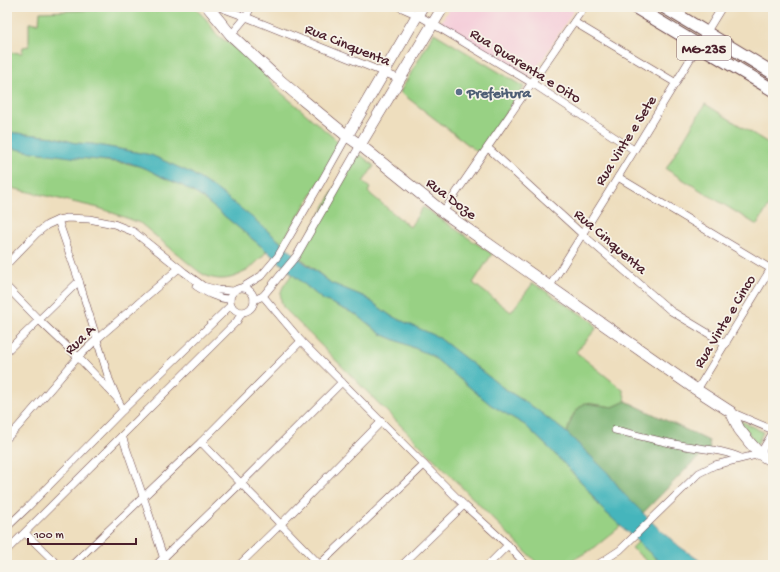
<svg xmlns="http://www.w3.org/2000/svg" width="780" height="572" viewBox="0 0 780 572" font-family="'Gochi Hand',sans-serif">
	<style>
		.built { fill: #f5cfda }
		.green { fill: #98d184; stroke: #717858 }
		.forest { fill: #7ab372; stroke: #62694e }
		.water { fill: #45b5bc; stroke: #486a74 }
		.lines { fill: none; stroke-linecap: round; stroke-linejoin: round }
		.street-casing { stroke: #633c41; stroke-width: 8 }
		.secondary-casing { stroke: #633c41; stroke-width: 12 }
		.primary-casing { stroke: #633c41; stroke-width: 14 }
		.street { stroke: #fff; stroke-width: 7 }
		.secondary { stroke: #fff; stroke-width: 11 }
		.primary { stroke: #fff; stroke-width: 12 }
		.service-dot { fill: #5c6f8a; stroke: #f7f3e8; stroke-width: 1.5 }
		.labels { text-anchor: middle; stroke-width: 3.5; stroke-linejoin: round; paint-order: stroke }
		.shield { fill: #f7f3e8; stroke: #7e5f64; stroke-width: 1 }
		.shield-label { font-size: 14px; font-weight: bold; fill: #4a1f2b }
		.street-label { font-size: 15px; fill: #4a1f2b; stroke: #f7f3e8 }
		.service-label { font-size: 15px; font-weight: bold; fill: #4e5e75; stroke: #f7f3e8; text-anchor: start }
	</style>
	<rect width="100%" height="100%" fill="#f7f3e8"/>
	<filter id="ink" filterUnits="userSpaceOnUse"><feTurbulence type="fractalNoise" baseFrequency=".025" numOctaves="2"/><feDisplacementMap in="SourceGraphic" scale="8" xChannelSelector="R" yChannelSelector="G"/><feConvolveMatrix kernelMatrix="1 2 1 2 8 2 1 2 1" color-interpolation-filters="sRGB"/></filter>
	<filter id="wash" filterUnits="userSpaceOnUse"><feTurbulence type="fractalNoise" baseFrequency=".012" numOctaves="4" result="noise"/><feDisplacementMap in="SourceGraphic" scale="16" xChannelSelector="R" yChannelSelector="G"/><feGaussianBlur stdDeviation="0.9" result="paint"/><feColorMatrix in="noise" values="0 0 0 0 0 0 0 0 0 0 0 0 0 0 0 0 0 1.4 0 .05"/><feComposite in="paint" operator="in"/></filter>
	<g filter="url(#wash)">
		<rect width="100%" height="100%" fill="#eedebe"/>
		<path class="built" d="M450 7H576L531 78 440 24Z"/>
		<g class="green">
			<path d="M102 7H194L206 19 217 35 251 59 277 89 342 145 282 243 220 192 191 173 151 155 92 144 76 143 54 137 7 132V52L22 53 23 47 29 46V23H39L40 12 94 10Z"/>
			<path d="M434 33 524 87 479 153 400 92Z"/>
			<path d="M705 104 773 146V199L757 225 666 169Z"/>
			<path d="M7 147 27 151 130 164 147 168 162 177 181 185 200 196 267 251C253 268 233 285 209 277 203 275 198 271 193 267L140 223 99 208 7 187Z"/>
			<path d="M356 151 374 166 363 182 370 188 368 192 410 227 423 207 492 254 473 283 511 312 533 283 593 322 596 329 576 352 623 390 626 401 613 407 585 403C572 412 571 418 567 433L536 409 502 387 438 337 391 316 365 297 331 283 297 255Z"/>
			<path d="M292 274 322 299 357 315 381 334 431 355 491 405 525 425 551 450 586 487 601 508 621 526 594 548 564 565H539L283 307C277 291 283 287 292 274Z"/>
			<path d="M739 420 763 432 757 445Z"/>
			<path d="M638 542 663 565H651L632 548Z"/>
		</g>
		<path class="forest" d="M626 401 709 441 710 450 694 461 643 513 624 494 608 473 567 433C571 418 573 412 585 403L613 407Z"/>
		<path class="water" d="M7 132 54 137 76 143 92 144 151 155 191 173 220 192 254 219 301 260 331 283 365 297 391 316 438 337 502 387 536 409 567 433 608 473 624 494 658 528 680 547 706 565H663L601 508 586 487 551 450 525 425 491 405 431 355 381 334 357 315 322 299 292 274 267 251 200 196 181 185 162 177 147 169 130 163 78 158 27 151 7 147Z"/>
	</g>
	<g filter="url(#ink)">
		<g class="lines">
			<defs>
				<g id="street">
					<path d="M219 7 246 17 400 79"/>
					<path d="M400 7 418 15 433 24 532 83 634 150"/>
					<path d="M574 22 676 83"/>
					<path d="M231 35 246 17 251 7"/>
					<path d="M488 148 582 234 671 311 726 344"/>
					<path d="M618 177 771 269"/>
					<path d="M443 212 584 7"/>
					<path d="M58 220 79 281 109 379 117 398"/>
					<path d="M7 264 36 234 47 225 58 220 67 218 89 219 114 224 134 232 184 272 203 286 218 290 234 291"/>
					<path d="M196 286C207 293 217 299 230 299"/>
					<path d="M550 286 618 177 722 7"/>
					<path d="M7 287 39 320 78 357 117 398 123 410"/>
					<path d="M243 287 261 276 278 256 320 184 347 136"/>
					<circle cx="242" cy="300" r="12"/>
					<path d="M263 296 301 341 464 505 508 545 526 565"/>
					<path d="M254 300 263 296 297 255 360 145"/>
					<path d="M7 351 79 281"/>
					<path d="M697 390 773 265"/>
					<path d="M731 412 773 430"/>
					<path d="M615 430C637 435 658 441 680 445 700 449 722 449 741 458"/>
					<path d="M122 436 143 496 166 565"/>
					<path d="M7 438 18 427 78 357 97 339 179 268"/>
					<path d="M201 442 320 565"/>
					<path d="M7 527 28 507 123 410 231 305"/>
					<path d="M25 533 58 565"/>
					<path d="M7 550 237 321 242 312"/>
					<path d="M72 565 201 442 301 341"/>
					<path d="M156 565 241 483 342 382"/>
					<path d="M239 565 281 524 381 422"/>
					<path d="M319 565 424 465"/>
					<path d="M402 565 464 505"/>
					<path d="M488 565 508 545"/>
					<path d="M597 565 620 550 699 473 715 465 760 454 773 432"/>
				</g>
				<g id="secondary">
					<path d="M208 7 231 35 274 75 303 100 347 136 360 145 443 212 697 390 731 412 739 429 750 443 760 454 773 462"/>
					<path d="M347 136 422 7"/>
					<path d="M360 145 443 7"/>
				</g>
				<g id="primary">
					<path d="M635 7 773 90"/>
					<path d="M664 7 773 73"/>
				</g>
			</defs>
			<use href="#street" class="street-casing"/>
			<use href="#secondary" class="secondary-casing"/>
			<use href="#primary" class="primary-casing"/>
			<use href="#street" class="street"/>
			<use href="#secondary" class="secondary"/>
			<use href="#primary" class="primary"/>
		</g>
	</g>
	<circle class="service-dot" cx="459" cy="92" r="4"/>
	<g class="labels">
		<rect class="shield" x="677" y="36" width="54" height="24" rx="3"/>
		<g class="shield-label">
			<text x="704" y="53">MG-235</text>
		</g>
		<g class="street-label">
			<text transform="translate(348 44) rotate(22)" y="5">Rua Cinquenta</text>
			<text transform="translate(526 65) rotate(32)" y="5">Rua Quarenta e Oito</text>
			<text transform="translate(625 140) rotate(-58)" y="5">Rua Vinte e Sete</text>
			<text transform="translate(452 198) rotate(37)" y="5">Rua Doze</text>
			<text transform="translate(611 241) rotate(41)" y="5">Rua Cinquenta</text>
			<text transform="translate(724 321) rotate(-59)" y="5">Rua Vinte e Cinco</text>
			<text transform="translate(79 339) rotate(-44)" y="5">Rua A</text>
		</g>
		<g class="service-label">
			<text x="467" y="97">Prefeitura</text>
		</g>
	</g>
	<rect width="780" height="572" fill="none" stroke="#f7f3e8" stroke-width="24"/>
	<path d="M28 538v6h108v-6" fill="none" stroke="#4a1f2b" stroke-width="2"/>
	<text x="34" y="538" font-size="12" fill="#4a1f2b" stroke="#f7f3e8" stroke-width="3" paint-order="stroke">100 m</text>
</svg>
